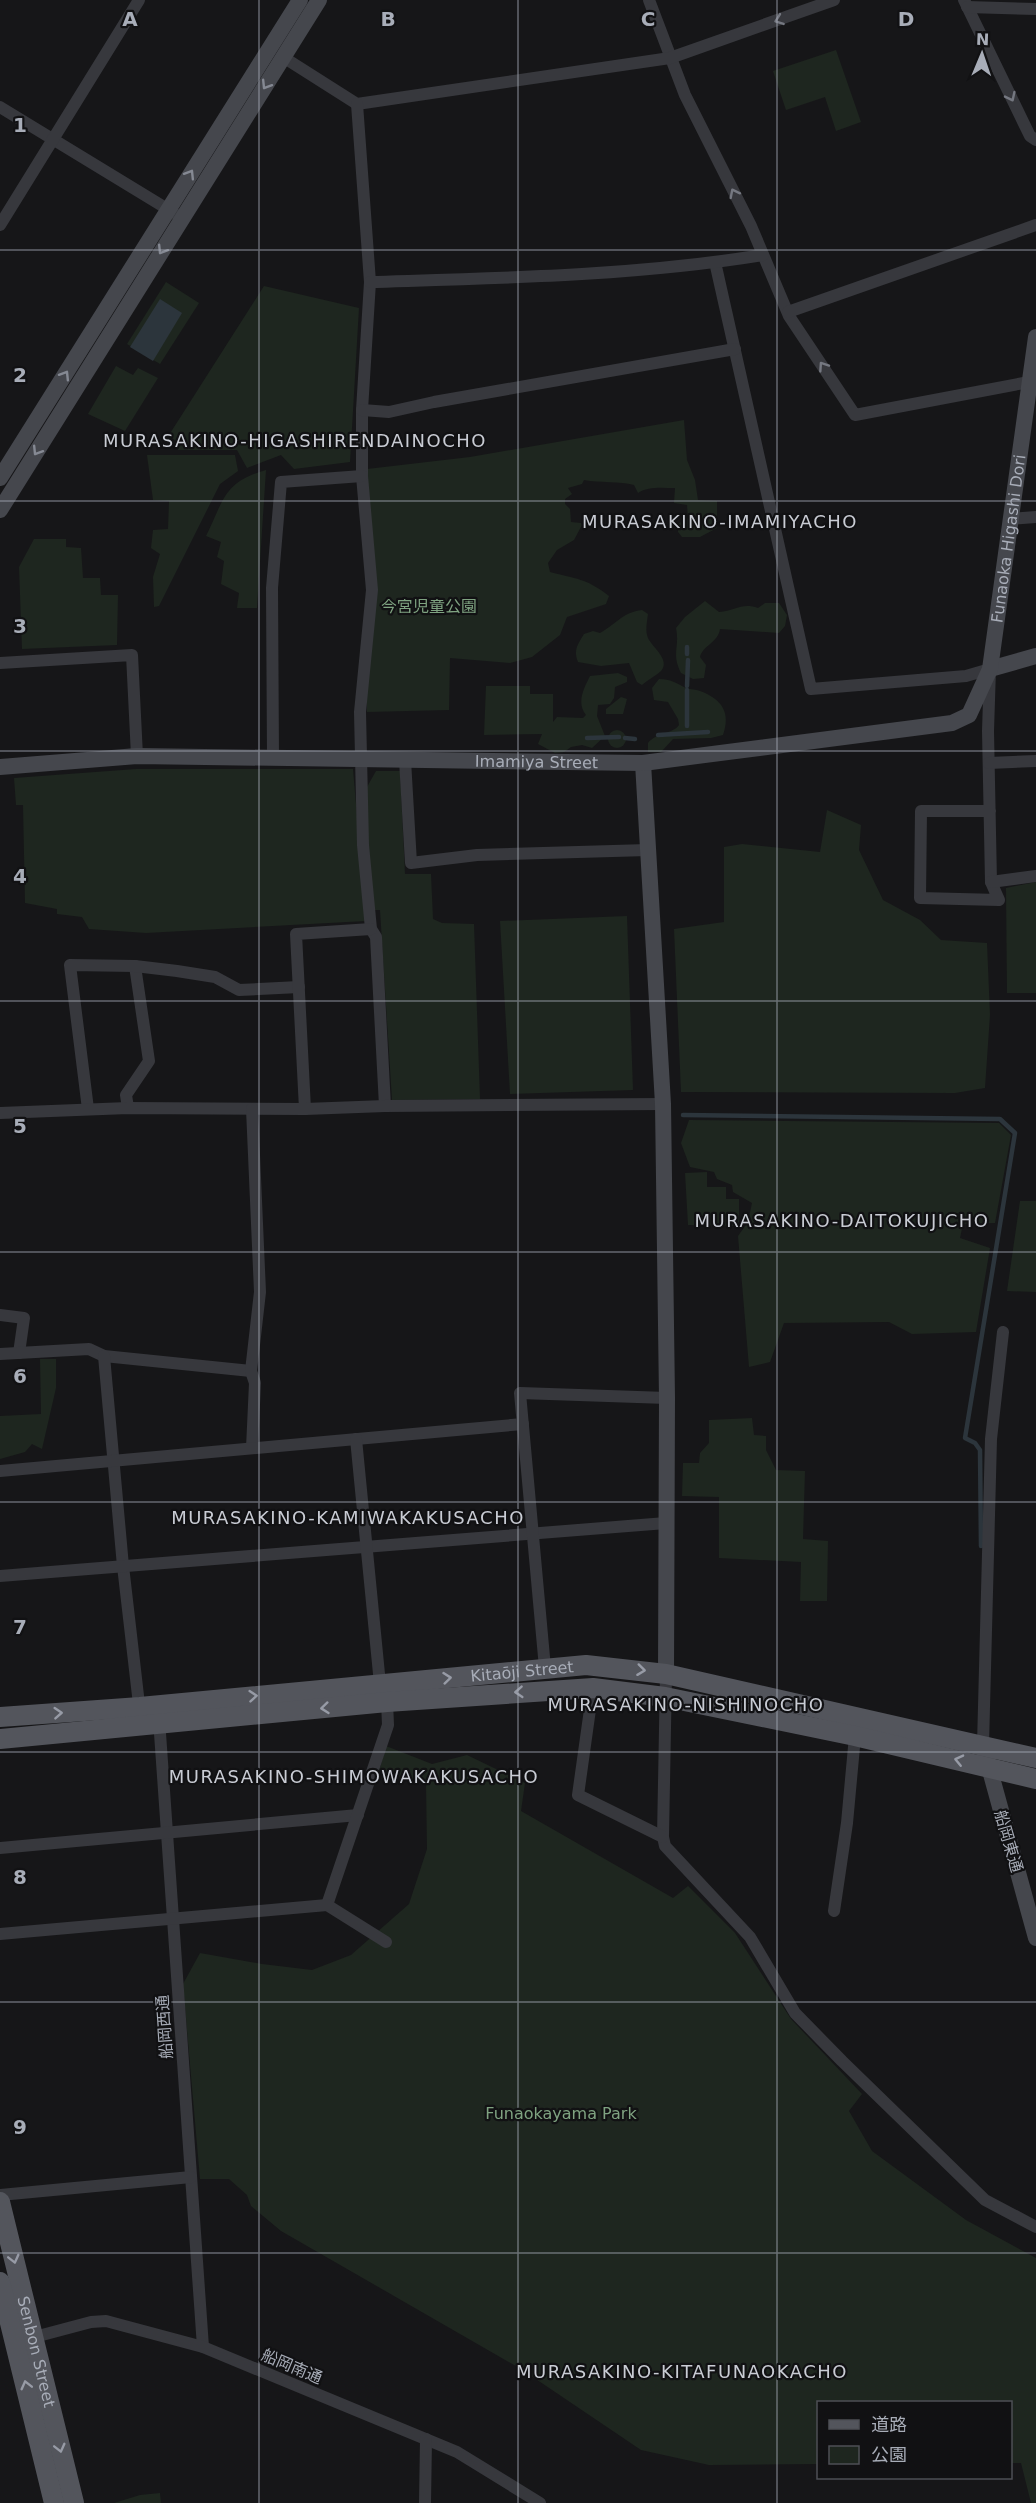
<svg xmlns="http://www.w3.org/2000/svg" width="1036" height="2503" viewBox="0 0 1036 2503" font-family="'DejaVu Sans','Noto Sans JP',sans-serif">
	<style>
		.green { fill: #1e261f }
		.water { fill: #2c353c }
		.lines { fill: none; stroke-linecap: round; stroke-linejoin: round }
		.stream { stroke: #2c353c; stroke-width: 4.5 }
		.street { stroke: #37383d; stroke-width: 12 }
		.secondary { stroke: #45474d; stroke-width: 16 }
		.primary { stroke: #53555c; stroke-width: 20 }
		.oneway { stroke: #757881 }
		.oneway2 { stroke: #858993 }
		.oneway3 { stroke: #979ba6 }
		.grid { fill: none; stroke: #a8adb8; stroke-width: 1.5; stroke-opacity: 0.55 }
		.labels { text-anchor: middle; stroke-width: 4.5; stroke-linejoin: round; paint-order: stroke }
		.street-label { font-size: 16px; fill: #a8adb8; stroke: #111113 }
		.park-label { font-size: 16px; fill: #7fa381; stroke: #111113 }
		.neighbourhood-label { font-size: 18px; letter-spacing: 1.5px; fill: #c9ccd4; stroke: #111113 }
		.grid-label { font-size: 20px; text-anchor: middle; font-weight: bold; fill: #a8adb8; stroke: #111113; stroke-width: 4.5; stroke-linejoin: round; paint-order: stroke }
	</style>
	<rect width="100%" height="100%" fill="#161618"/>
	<g class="green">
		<path d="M836 50 861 122 836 131 825 97 786 110 773 71Z"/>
		<path d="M166 282 199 303 160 364 127 344Z"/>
		<path d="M264 286 359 308 350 462 294 469 281 455 247 468 237 450H178V443L169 435Z"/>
		<path d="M116 366 133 375 138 368 158 378 125 431 88 414Z"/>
		<path d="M684 420 687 460 695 480 698 500 717 501V528L700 537H682L678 532V524L688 518 687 505 674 503 675 488C663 488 648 486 638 493L634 485C620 481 600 483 584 480L582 484 568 488 572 494 565 499V504L570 509 571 522 581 523 582 525 574 540 557 550 548 563 550 572C576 579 586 578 609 596L606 604 567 617 560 635 532 657 510 663 450 658 449 710 367 712V469L470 457Z"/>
		<path d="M147 455H235L238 471 220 484 159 606 154 607 153 577 160 554 151 548 153 530 168 529 169 501 153 500Z"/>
		<path d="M266 470 257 608H237L239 593 221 584 224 561 217 557 221 542 206 536C224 500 223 482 266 470Z"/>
		<path d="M34 539H66V547L81 548 83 578H100L101 595H118L117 645 22 649 19 567Z"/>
		<path d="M705 601 719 612C735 611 742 602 758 608L765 603H779L787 615 785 626 779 633 720 629C718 643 703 645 700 657L706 665 704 678 693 679 681 673C671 653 680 648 676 628L685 617Z"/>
		<path d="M642 610 648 614C647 622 645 631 648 638 652 647 671 660 661 671 656 676 647 680 642 685L637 682 629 663 601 666 578 662C573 650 578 644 584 634L593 631 600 633C615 625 623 612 642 610Z"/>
		<path d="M618 673 627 677V682L615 687 614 698 610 704 598 705 597 716 605 736 592 748 582 745 571 747 564 752 555 753 538 744 542 734 484 735 486 686H530V694H553V722L557 717 583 718 586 715C576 703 584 688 590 676Z"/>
		<path d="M659 679C671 679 676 683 686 688 691 690 696 689 700 691 722 699 731 713 723 735L711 738 673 739 661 752H648V743C657 732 673 734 679 725L678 719 668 702 654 700 652 688Z"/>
		<path d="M621 697 627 699 623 714H606V709Z"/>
		<circle cx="617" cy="739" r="9"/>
		<path d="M136 769H353L366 921 146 933 89 929 82 917 57 914V909L25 903 23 805H16L14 778Z"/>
		<path d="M376 771H400L405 874H431L433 919 442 923 474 924 480 1099 392 1100 380 910H372L365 800 367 787Z"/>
		<path d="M827 810 861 825 859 850 883 900 920 920 941 940 987 943 990 1015 985 1088 955 1093 681 1092 674 929 724 922V847L742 844 820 852Z"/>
		<path d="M1036 882V993H1007L1006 888Z"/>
		<path d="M627 916 633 1090 510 1094 500 921Z"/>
		<path d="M689 1120 999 1123 1011 1135 995 1223 963 1224 960 1238 990 1248 976 1332 912 1334 889 1322 784 1323 770 1362 749 1367 738 1236 748 1222 752 1203 733 1192 732 1185 717 1179 714 1172 690 1167 681 1143Z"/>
		<path d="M707 1172V1187H726V1199H739V1226L688 1225 685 1173Z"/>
		<path d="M1020 1201H1036V1292L1007 1291Z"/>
		<path d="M40 1359H56V1388L42 1449 32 1444 25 1452 0 1459V1416L41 1414Z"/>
		<path d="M752 1418 754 1435 766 1436V1450L776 1470 805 1471 803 1539 828 1541 827 1601H800L801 1562 719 1558V1497L682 1496 683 1463H699L700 1453 709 1443V1420Z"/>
		<path d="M386 1746 432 1764 467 1755 525 1783 521 1811 673 1898 688 1886 735 1933 791 2019 862 2094 849 2111 872 2151 966 2220 1036 2258V2503H1031L1021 2463H1011L1010 2402H818V2464L709 2465 641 2450 521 2369 281 2231 251 2206 247 2195 229 2179H200L183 1984 200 1953 262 1964 312 1970 351 1955 409 1904 427 1849 426 1784 379 1771Z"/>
		<path d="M160 2493 161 2503H114L140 2495Z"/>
	</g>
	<path class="water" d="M160 299 182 313 153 361 130 347Z"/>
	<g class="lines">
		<g class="stream">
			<path d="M687 654V647"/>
			<path d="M687 686 688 660"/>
			<path d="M687 726V690"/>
			<path d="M658 735 708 732"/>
			<path d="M587 738 619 737"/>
			<path d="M625 738 635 739"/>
			<path d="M683 1115 1000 1119 1015 1133 965 1438 975 1443 980 1450 981 1546"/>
		</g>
		<g class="street">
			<path d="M649 0 685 95 751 226 789 316 855 415 1029 382"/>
			<path d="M964 0 1030 136 1036 140"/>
			<path d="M967 7 1036 9"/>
			<path d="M283 57 357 104 670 58 834 0"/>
			<path d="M357 104 370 282 362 410V476L372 590 360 712 363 845 371 929 376 937 385 1106"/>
			<path d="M0 107 174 213"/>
			<path d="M0 225 139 0"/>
			<path d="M715 262 811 689 966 676 990 669 988 731 991 882 999 900 920 898 921 811H990"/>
			<path d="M370 282C501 278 633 276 763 255"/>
			<path d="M788 312 1036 225"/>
			<path d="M362 410 389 412 434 402 735 349"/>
			<path d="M1011 519 1036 517"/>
			<path d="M0 663 132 655 137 756"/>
			<path d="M273 757 272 588 281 482 362 476"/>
			<path d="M405 760 411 863 477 855 648 850"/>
			<path d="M989 763 1036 761"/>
			<path d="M991 882 1036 876"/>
			<path d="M128 1108 126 1095 149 1061 135 966"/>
			<path d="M88 1109 70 965 135 966 177 971 215 977 239 990 299 987"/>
			<path d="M305 1109 296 934 371 929"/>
			<path d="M0 1113 128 1108 305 1109 385 1106 663 1104"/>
			<path d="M0 1315 24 1318 19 1353"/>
			<path d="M0 1354 89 1349 104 1356 251 1371"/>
			<path d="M104 1356 123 1566 140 1713"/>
			<path d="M252 1448 255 1383 251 1371 260 1292 252 1109"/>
			<path d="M0 1471 523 1424"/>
			<path d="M0 1576 666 1523"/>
			<path d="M545 1668 520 1393 667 1398"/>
			<path d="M666 1674 663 1837 665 1846 750 1937 795 2013 842 2061 985 2200 1036 2227"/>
			<path d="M593 1688 578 1795 663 1837"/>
			<path d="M159 1719 203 2347"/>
			<path d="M983 1745 991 1439 1003 1332"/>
			<path d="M0 1848 358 1815"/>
			<path d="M327 1905 388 1725 387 1702 380 1684 356 1439"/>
			<path d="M834 1911 847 1823 855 1736"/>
			<path d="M0 1934 327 1905 386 1942"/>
			<path d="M0 2195 191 2177"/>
			<path d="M27 2339 91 2322 106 2321 203 2347 457 2452 540 2503"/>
			<path d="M425 2503 426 2439"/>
		</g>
		<g class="secondary">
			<path d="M0 478 300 0"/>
			<path d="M0 510 319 0"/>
			<path d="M990 669 1036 656"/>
			<path d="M643 763 663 1104 667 1398 666 1674"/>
			<path id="s1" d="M0 767 137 756 643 763 952 723 969 715 990 669 1036 337"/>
			<path d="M983 1745 1036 1938"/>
		</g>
		<g class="primary">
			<path id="s2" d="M0 1717 140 1707 586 1665 666 1674 1036 1758"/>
			<path d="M0 1739 387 1702 593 1688 665 1697 855 1736 1036 1779"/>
			<path id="s3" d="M0 2202 74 2503"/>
			<path d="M0 2282 54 2503"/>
		</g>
	</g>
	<defs><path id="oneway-chevron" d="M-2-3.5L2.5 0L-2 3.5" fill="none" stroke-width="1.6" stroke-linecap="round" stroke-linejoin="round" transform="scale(1.5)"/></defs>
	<g class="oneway">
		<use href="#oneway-chevron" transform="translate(779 20) rotate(160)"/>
		<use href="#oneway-chevron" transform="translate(1011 97) rotate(64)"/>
		<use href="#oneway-chevron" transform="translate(734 193) rotate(-117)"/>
		<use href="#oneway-chevron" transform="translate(823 366) rotate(-124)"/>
	</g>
	<g class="oneway2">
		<use href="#oneway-chevron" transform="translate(266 85) rotate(122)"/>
		<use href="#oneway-chevron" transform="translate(190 174) rotate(-58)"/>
		<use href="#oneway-chevron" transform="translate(162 250) rotate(122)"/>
		<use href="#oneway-chevron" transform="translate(65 375) rotate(-58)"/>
		<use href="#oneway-chevron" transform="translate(37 451) rotate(122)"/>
	</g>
	<g class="oneway3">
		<use href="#oneway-chevron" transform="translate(641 1670) rotate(7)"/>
		<use href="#oneway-chevron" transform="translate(447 1678) rotate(-6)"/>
		<use href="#oneway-chevron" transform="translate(519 1692) rotate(176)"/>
		<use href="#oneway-chevron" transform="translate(253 1696) rotate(-5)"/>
		<use href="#oneway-chevron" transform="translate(325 1708) rotate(174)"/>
		<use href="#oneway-chevron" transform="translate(58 1713) rotate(-4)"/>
		<use href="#oneway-chevron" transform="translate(959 1760) rotate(-167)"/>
		<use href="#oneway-chevron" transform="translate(14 2259) rotate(76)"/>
		<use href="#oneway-chevron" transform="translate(26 2385) rotate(-104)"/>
		<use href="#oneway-chevron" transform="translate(60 2448) rotate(76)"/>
	</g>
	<path class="grid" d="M259 0V2503M518 0V2503M777 0V2503M0 250H1036M0 501H1036M0 751H1036M0 1001H1036M0 1252H1036M0 1502H1036M0 1752H1036M0 2002H1036M0 2253H1036"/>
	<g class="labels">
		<g class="street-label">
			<text dy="6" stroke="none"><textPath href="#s1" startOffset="1156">Funaoka Higashi Dori</textPath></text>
			<text dy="6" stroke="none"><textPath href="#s1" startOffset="537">Imamiya Street</textPath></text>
			<text dy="6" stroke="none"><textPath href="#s2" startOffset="524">Kitaōji Street</textPath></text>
			<text transform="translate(1009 1841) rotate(74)" y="6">船岡東通</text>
			<text transform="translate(164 2027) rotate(-94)" y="6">船岡西通</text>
			<text dy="6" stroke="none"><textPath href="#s3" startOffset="154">Senbon Street</textPath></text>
			<text transform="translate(292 2366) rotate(23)" y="6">船岡南通</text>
		</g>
		<g class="park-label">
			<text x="429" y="612">今宮児童公園</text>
			<text x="561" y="2119">Funaokayama Park</text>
		</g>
		<g class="neighbourhood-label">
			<text x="295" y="447">MURASAKINO-HIGASHIRENDAINOCHO</text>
			<text x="720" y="528">MURASAKINO-IMAMIYACHO</text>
			<text x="842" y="1227">MURASAKINO-DAITOKUJICHO</text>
			<text x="348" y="1524">MURASAKINO-KAMIWAKAKUSACHO</text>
			<text x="686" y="1711">MURASAKINO-NISHINOCHO</text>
			<text x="354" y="1783">MURASAKINO-SHIMOWAKAKUSACHO</text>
			<text x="682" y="2378">MURASAKINO-KITAFUNAOKACHO</text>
		</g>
	</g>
	<g class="grid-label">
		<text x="130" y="26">A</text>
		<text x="388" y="26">B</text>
		<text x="648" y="26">C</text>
		<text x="906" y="26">D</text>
		<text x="20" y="132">1</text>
		<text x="20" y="382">2</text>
		<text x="20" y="633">3</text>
		<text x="20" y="883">4</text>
		<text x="20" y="1133">5</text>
		<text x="20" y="1383">6</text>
		<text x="20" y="1634">7</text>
		<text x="20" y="1884">8</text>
		<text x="20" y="2134">9</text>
	</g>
	<rect x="817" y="2401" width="195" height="78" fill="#111113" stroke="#4d4f55" stroke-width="1.5"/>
	<rect x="829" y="2420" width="30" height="9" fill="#53555c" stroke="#4d4f55" stroke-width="1.5"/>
	<text x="871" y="2431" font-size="18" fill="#a8adb8">道路</text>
	<rect x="829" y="2446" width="30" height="18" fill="#1e261f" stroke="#4d4f55" stroke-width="1.5"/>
	<text x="871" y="2461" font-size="18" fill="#a8adb8">公園</text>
	<g transform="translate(982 54) rotate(2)" stroke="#111113" stroke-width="4.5" paint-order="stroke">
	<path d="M0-4.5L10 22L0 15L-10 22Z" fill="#a8adb8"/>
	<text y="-9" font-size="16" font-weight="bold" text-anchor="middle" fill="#a8adb8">N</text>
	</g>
</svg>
